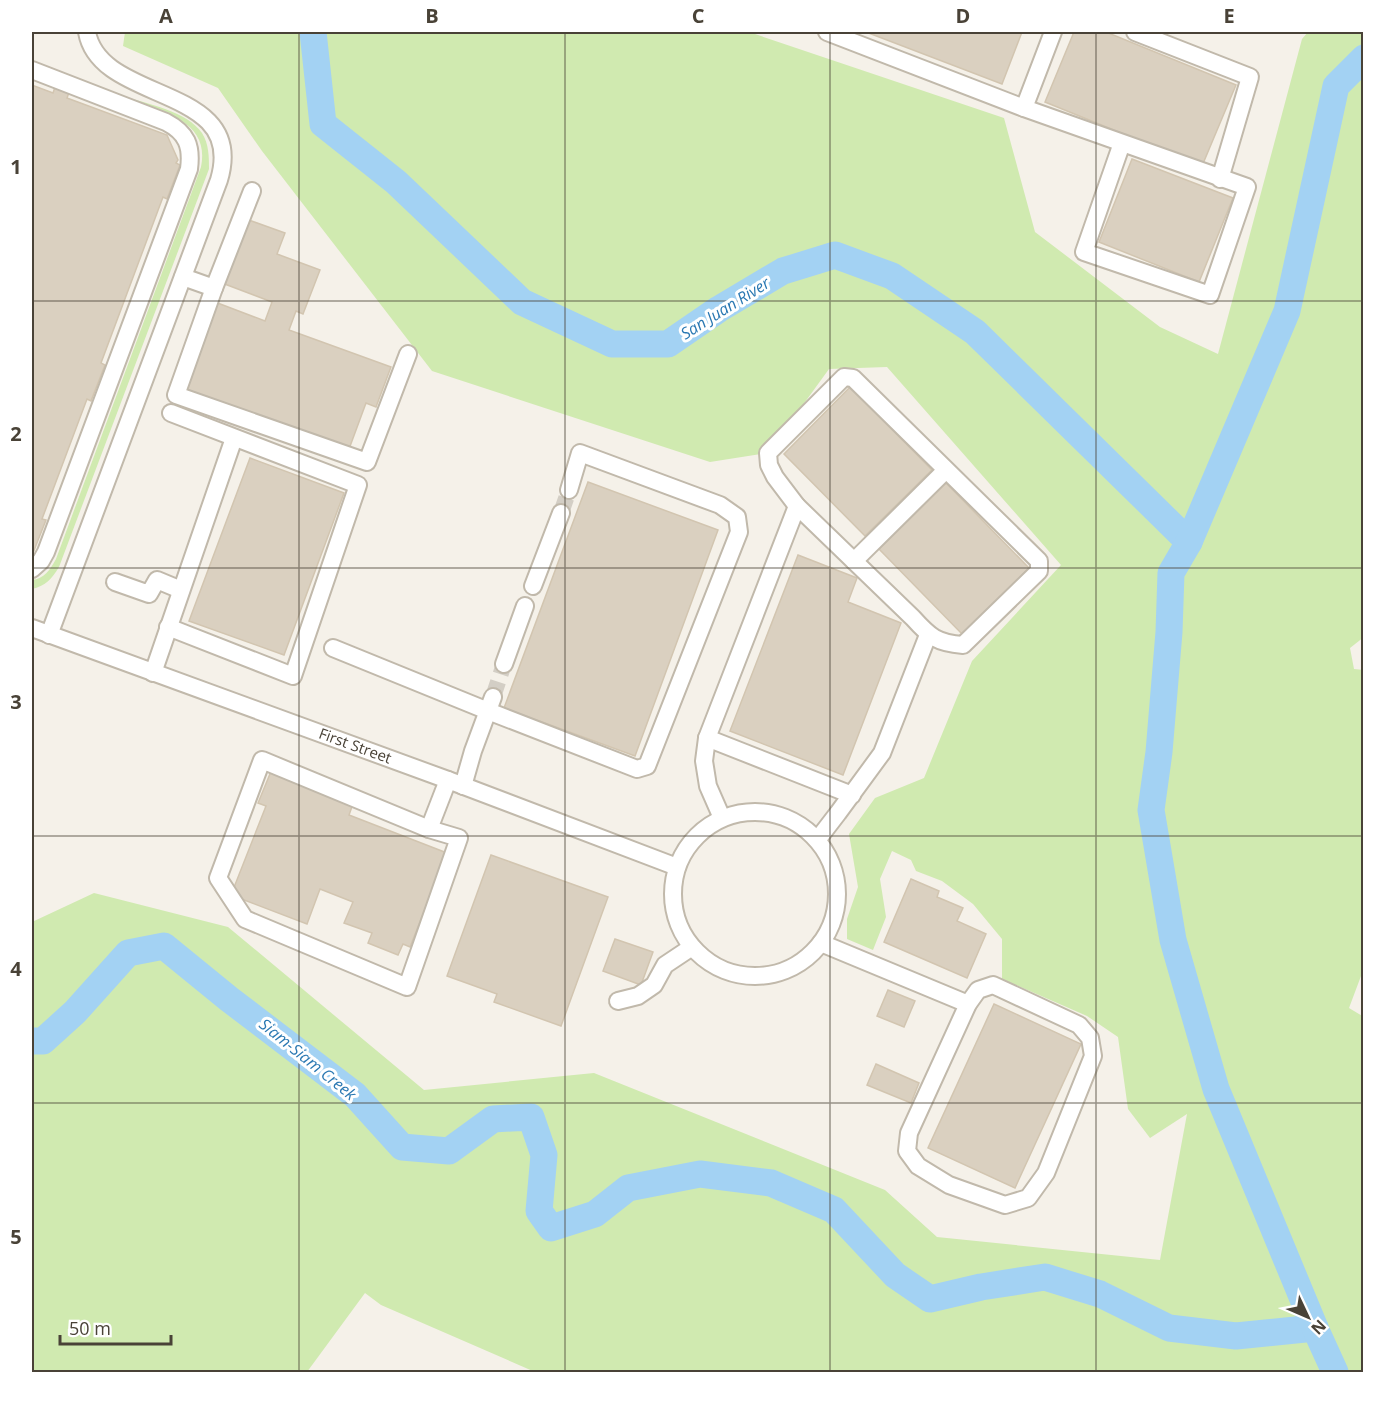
<svg xmlns="http://www.w3.org/2000/svg" width="1395" height="1404" viewBox="0 0 1395 1404" font-family="'Open Sans',sans-serif">
	<style>
		.green { fill: #d0eab0 }
		.lines { fill: none; stroke-linecap: round; stroke-linejoin: round }
		.river { stroke: #a3d2f3; stroke-width: 27 }
		.building { fill: #dad0c0; stroke: #d2c5b0; stroke-width: 1.5 }
		.minor-tunnel { stroke: #d3cec5; stroke-width: 16; stroke-dasharray: 16 8; stroke-linecap: butt }
		.minor-casing { stroke: #c1b9ab; stroke-width: 20 }
		.minor { stroke: #fff; stroke-width: 16 }
		.grid { fill: none; stroke: #494237; stroke-width: 1.5; stroke-opacity: 0.55 }
		.labels { text-anchor: middle; stroke-width: 6; stroke-linejoin: round; paint-order: stroke }
		.street-label { font-size: 15px; fill: #494237; stroke: #fff }
		.water-label { font-size: 16px; font-style: italic; fill: #2a78b2; stroke: #fff }
		.neatline { fill: none; stroke: #494237; stroke-width: 2 }
		.grid-label { font-size: 20px; text-anchor: middle; font-weight: bold; fill: #494237 }
	</style>
	<rect width="100%" height="100%" fill="#f5f1e9"/>
	<g class="green">
		<path d="M125 32H749L1004 118 1035 232 1160 327 1218 354 1302 39 1308 32H1363L1364 637 1350 648 1354 669 1364 670V968L1349 1008 1364 1017 1363 1372H535L381 1305 365 1293 307 1372H32V922L94 893 228 927 424 1090 594 1073 885 1190 937 1237 1160 1260 1187 1114 1150 1138 1128 1109 1118 1037 1087 1016 1002 979V939L973 904 942 881 916 871 911 860 892 851 880 879 886 917 873 950 847 939V919L858 887 849 834 875 798 924 778 972 661 1061 565 887 367 829 369 768 453 710 462 432 371 262 151 218 88 123 46Z"/>
		<path d="M32 62C62 74 92 85 123 96 147 104 187 111 202 133 209 144 209 157 209 169L59 567C52 579 45 586 32 589V580C44 579 50 570 56 559L201 167C205 147 199 131 180 120L32 64Z"/>
	</g>
	<g class="lines">
		<g class="river">
			<path d="M313 32 323 124 396 182 522 302 612 344H668L719 309 783 271 835 255 892 276 975 332 1189 542"/>
			<path d="M32 1041H43L75 1012 128 953 164 946 229 999 355 1095 402 1147 449 1151 493 1119 531 1117 544 1155 539 1211 551 1228 595 1214 628 1188 700 1174 771 1183 834 1210 895 1275 930 1299 981 1287 1045 1277 1100 1294 1169 1328 1236 1336 1315 1328"/>
			<path d="M1335 1372 1315 1328 1216 1089 1173 940 1151 810 1159 752 1169 632 1171 573 1189 542 1287 311 1336 86 1364 58"/>
		</g>
	</g>
	<g class="building">
		<path d="M866 32H1022L1002 84Z"/>
		<path d="M1074 32H1106L1236 85 1202 166 1045 102Z"/>
		<path d="M56 84 70 90 67 98 167 135 178 160 176 163 180 165 167 199 163 197 101 363 105 365 91 401 87 399 42 519 46 520 33 553 32 552V85L53 93Z"/>
		<path d="M1132 159 1233 198 1199 282 1099 242Z"/>
		<path d="M246 219 285 233 277 254 320 270 303 314 296 311 289 330 391 367 376 407 366 403 349 449 183 388 215 302 265 321 272 302 222 283Z"/>
		<path d="M850 387 932 470 865 536 784 454Z"/>
		<path d="M250 458 344 493 284 655 189 621Z"/>
		<path d="M588 482 718 530 635 756 504 708Z"/>
		<path d="M946 483 1029 568 962 634 879 549Z"/>
		<path d="M798 555 857 578 848 602 901 623 843 775 730 731Z"/>
		<path d="M272 769 354 801 349 815 447 853 410 947 403 944 398 955 368 943 372 933 344 923 353 902 320 889 307 924 231 895 266 806 258 803Z"/>
		<path d="M491 855 608 897 561 1026 494 1002 497 994 447 976Z"/>
		<path d="M911 879 939 891 937 897 963 908 957 921 986 934 967 978 884 942Z"/>
		<path d="M615 939 653 952 641 985 603 971Z"/>
		<path d="M888 990 915 1001 904 1027 877 1016Z"/>
		<path d="M994 1004 1081 1044 1015 1188 928 1148Z"/>
		<path d="M876 1064 919 1083 911 1103 867 1085Z"/>
	</g>
	<g class="lines">
		<g class="minor-tunnel">
			<path d="M561 513 569 490"/>
			<path d="M493 697 504 664"/>
		</g>
		<defs>
			<g id="minor">
				<path d="M827 32 1024 108 1247 187 1210 295 1084 252 1122 143"/>
				<path d="M1135 32 1250 77 1220 179"/>
				<path d="M32 70 166 122C187 133 192 146 189 169L46 552 41 561 32 569"/>
				<path d="M1024 108 1053 32"/>
				<path d="M252 191 214 288 176 395 367 462 408 354"/>
				<path d="M183 277 214 288"/>
				<path d="M844 377 853 378 1039 561V571L963 645C937 643 930 637 913 618L797 506 775 477 769 465 768 453Z"/>
				<path d="M854 561 946 470"/>
				<path d="M115 582 149 594 157 580 181 590"/>
				<path d="M533 586 561 513"/>
				<path d="M168 627 293 676 358 485 171 413"/>
				<path id="s1" d="M32 628 448 780 677 867"/>
				<path d="M49 635 219 180C248 83 100 105 87 32"/>
				<path d="M333 648 488 711 637 769 647 766 739 532 737 517 720 505 580 453 569 490"/>
				<path d="M504 664 525 606"/>
				<path d="M153 673 234 438"/>
				<path d="M707 738 852 795"/>
				<path d="M262 760 429 829 459 838 407 987 245 919 218 878Z"/>
				<path d="M463 786 473 751 493 697"/>
				<circle cx="755" cy="894" r="82"/>
				<path d="M722 818 708 786 704 761 707 738 797 506"/>
				<path d="M429 829 448 780"/>
				<path d="M818 839 838 813 882 753 928 635"/>
				<path d="M821 943 968 1004"/>
				<path d="M993 985 1079 1025 1090 1038 1093 1056 1046 1173 1028 1198 1005 1205 949 1185 918 1166 907 1151 909 1133 968 1004 978 990Z"/>
				<path d="M618 1001 638 996 654 985 665 965 692 947"/>
			</g>
		</defs>
		<use href="#minor" class="minor-casing"/>
		<use href="#minor" class="minor"/>
	</g>
	<path class="grid" d="M299 32V1372M565 32V1372M830 32V1372M1096 32V1372M32 301H1364M32 568H1364M32 836H1364M32 1103H1364"/>
	<g class="labels">
		<g class="street-label">
			<text dy="5" stroke="none"><textPath href="#s1" startOffset="344">First Street</textPath></text>
		</g>
		<g class="water-label">
			<text transform="translate(725 308) rotate(-32)" y="6">San Juan River</text>
			<text transform="translate(308 1059) rotate(39)" y="6">Siam-Siam Creek</text>
		</g>
	</g>
	<rect width="1395" height="1404" fill="none" stroke="#ffffff" stroke-width="66"/>
	<g transform="translate(1308 1317) rotate(134)" stroke="#ffffff" stroke-width="4.5" paint-order="stroke">
	<path d="M0-4.5L10 22L0 15L-10 22Z" fill="#494237"/>
	<text y="-9" font-size="16" font-weight="bold" text-anchor="middle" fill="#494237">N</text>
	</g>
	<path d="M60 1335v9h111v-9" fill="none" stroke="#494237" stroke-width="3"/>
	<text x="69" y="1335" font-size="18" fill="#494237" stroke="#ffffff" stroke-width="4.5" paint-order="stroke">50 m</text>
	<rect x="33" y="33" width="1329" height="1338" class="neatline"/>
	<g class="grid-label">
		<text x="166" y="23">A</text>
		<text x="432" y="23">B</text>
		<text x="698" y="23">C</text>
		<text x="963" y="23">D</text>
		<text x="1229" y="23">E</text>
		<text x="16" y="174">1</text>
		<text x="16" y="441">2</text>
		<text x="16" y="709">3</text>
		<text x="16" y="976">4</text>
		<text x="16" y="1244">5</text>
	</g>
</svg>
